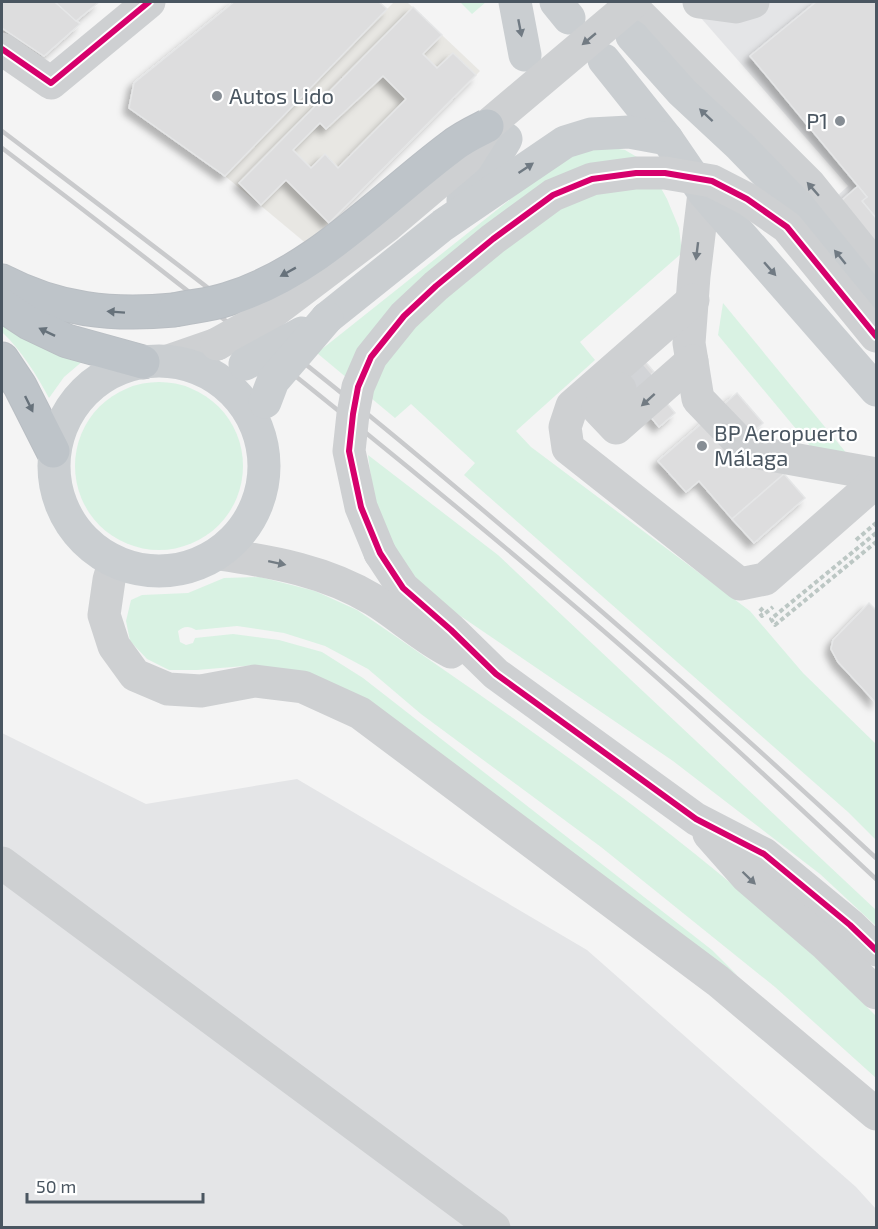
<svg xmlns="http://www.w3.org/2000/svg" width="878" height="1229" viewBox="0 0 878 1229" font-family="'Exo 2',sans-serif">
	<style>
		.commercial { fill: #e8e7e3 }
		.airport { fill: #e4e5e7 }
		.green { fill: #d9f2e3 }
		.building { fill: #ddddde; stroke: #e5e6e7; stroke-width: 1.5; fill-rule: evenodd; filter: url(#shadow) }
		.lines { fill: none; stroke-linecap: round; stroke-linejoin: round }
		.minor-tunnel { stroke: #d2d4d7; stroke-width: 33; stroke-dasharray: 33 16; stroke-linecap: butt }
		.highway-casing { stroke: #b9bec3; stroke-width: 35 }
		.path { stroke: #bcc7c4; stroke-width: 4; stroke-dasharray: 4.5 3; stroke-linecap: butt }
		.minor { stroke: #ced0d2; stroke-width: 33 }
		.major { stroke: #caced1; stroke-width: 33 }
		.highway { stroke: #bec4c9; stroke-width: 33 }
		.rail { stroke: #c9cacc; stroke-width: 4.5 }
		.highway-bridge-casing { stroke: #b9bec3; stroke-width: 35; stroke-linecap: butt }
		.minor-bridge { stroke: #ced0d2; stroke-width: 33 }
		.major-bridge { stroke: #caced1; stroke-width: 33 }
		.highway-bridge { stroke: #bec4c9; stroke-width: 33 }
		.cycleway-casing { stroke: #fff; stroke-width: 10 }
		.cycleway { stroke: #d6006c; stroke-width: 6 }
		.oneway { fill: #707a83 }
		.oneway2 { fill: #727b83 }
		.oneway3 { fill: #67727b }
		.poi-dot { fill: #868d94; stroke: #fff; stroke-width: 2 }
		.labels { text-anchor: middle; stroke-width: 4.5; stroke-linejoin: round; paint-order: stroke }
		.poi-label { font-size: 22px; fill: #4a5661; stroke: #fff; text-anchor: start }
	</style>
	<defs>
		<filter id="shadow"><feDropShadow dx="-5.5" dy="5.5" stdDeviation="3" flood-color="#0004"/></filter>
	</defs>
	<rect width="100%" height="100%" fill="#f4f4f4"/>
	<path class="commercial" d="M234 2H379L387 9 394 2H407L480 71 308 245 225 176 129 108 134 83Z"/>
	<g class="airport">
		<path d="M687 2H876V283L819 213 848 186Z"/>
		<path d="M2 733 146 804 297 779 587 950 856 1187 876 1209V1227H2Z"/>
	</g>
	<g class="green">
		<path d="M460 2H486L472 14Z"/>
		<path d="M600 146 625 150 647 163 667 199 679 228 682 253 580 342 595 360 516 431 531 447 750 611 803 673 876 744V840L848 812 464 475 475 463 411 404 395 418 317 353 557 162Z"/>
		<path d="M723 303 848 455 811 447 718 335Z"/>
		<path d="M2 317 84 360 64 377 49 398C36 374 22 351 2 332Z"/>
		<circle cx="159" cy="466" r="84"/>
		<path d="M368 455 498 555 876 910V926L820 874 673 761 437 600 404 570 376 515Z"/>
		<path d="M260 577 315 591 357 610C539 735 722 859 876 1016V1078L775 987 601 847 421 714 368 669 325 646 284 633 237 626 196 630C189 626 184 626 178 631L180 642 186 645 193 643 195 638 233 634 279 640 322 652 363 678 712 950 737 975 356 696 257 665 197 670H169L147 659 130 641 126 621 131 600 142 595 188 593 224 578Z"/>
	</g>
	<g class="building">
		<path d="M2 2H55L80 24 44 56 2 28Z"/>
		<path d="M55 2H99L76 21Z"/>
		<path d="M234 2H379L387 9 225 176 129 108 134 83Z"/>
		<path d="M816 2H876V218L862 201 867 197 750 56Z"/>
		<path d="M413 7 442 35 423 54 437 68 453 53 476 75 329 223 286 180 261 205 239 183ZM383 76 406 99 338 168 325 154 311 168 293 150 320 123 326 129Z"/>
		<path d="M858 186 867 197 862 201 876 218V258L834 207Z"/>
		<path d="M643 359 654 372 626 396 615 383Z"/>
		<path d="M650 383 675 413 659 427 634 397Z"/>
		<path d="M737 393 763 423 750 435 784 474 732 519 699 481 686 492 658 461Z"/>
		<path d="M784 474 805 498 754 543 732 519Z"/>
		<path d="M869 603 876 610V703L838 662 831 649 833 640Z"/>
	</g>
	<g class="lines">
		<path class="minor-tunnel" d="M620 389 648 365"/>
		<defs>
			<g id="highway">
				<path d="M2 281C58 310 111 316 174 310"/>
				<path d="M2 305 29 323 67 341 143 362"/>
				<path d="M2 359 20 386 53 451"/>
			</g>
		</defs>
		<use href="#highway" class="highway-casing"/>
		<g class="path">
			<path d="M876 533 771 619 775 625 876 542"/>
			<path d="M856 540 876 523"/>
			<path d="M763 608 759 612 762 616 773 607"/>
		</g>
		<g class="minor">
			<path d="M627 2 810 185 876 267"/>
			<path d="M699 2 736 7 753 2"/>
			<path d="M2 49 51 83 149 2"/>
			<path d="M704 193 694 276 689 343 698 399 748 451 876 474"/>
			<path d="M693 300 572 406 565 427 568 448 740 584 765 579 870 487"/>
			<path d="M168 361 217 344"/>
			<path d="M620 389 598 409 616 428 692 361"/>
			<path d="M380 553 403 588 451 630 496 674 696 819 764 854 850 925 876 950"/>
			<path d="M219 554C274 562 326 571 374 600 400 616 423 638 451 652"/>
			<path d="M114 563 109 580 104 615 114 646 135 675 168 689 201 691 255 681 303 687 360 713 718 981 876 1114"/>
			<path d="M709 834 747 877 826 945 876 993"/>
			<path d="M2 863 494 1228"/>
		</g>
		<g class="major">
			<path d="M515 2 525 55"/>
			<path d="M556 2 569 18"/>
			<path d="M632 36 682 92 740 146 799 207 876 302"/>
			<path d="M604 60 667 139 704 193 876 390"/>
			<path d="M463 200 490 166 506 139"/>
			<path d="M327 318 443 225 565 142 591 134 629 132 667 139"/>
			<circle cx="159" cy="466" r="105"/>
		</g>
		<use href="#highway" class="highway"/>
		<g class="rail">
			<path d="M2 131C135 232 270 333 399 440 562 575 722 714 876 858"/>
			<path d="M2 148C203 300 400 457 592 621 689 704 783 792 876 879"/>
		</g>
		<defs>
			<path id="highway-bridge" d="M174 310C192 306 211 305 228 299 316 272 380 200 451 147 462 138 475 132 487 126"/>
		</defs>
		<use href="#highway-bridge" class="highway-bridge-casing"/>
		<g class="minor-bridge">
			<path d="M217 344 269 315 388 225 466 159 487 126 634 2"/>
			<path d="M380 553 361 507 349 451 353 414 358 387 371 357 404 316 436 286 493 239 553 195 592 179 636 173H665L712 181 747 199 787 227 876 336"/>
		</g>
		<g class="major-bridge">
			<path d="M245 364 302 333"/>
			<path d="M265 402 273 381 327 318"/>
		</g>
		<use href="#highway-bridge" class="highway-bridge"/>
		<defs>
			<g id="cycleway">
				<path d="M2 49 51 83 149 2"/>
				<path d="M876 336 787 227 747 199 712 181 665 173H636L592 179 553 195 493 239 436 286 404 316 371 357 358 387 353 414 349 451 361 507 380 553 403 588 451 630 496 674 696 819 764 854 850 925 876 950"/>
			</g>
		</defs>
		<use href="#cycleway" class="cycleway-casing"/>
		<use href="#cycleway" class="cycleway"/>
	</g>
	<defs><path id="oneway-solid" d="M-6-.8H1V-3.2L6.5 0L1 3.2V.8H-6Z" transform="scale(1.5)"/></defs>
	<g class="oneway">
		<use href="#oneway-solid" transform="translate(520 28) rotate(79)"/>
		<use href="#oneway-solid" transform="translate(706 115) rotate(-137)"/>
		<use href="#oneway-solid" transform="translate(526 168) rotate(-34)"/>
		<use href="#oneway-solid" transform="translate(840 257) rotate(-129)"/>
		<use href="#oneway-solid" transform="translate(770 269) rotate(49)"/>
	</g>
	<g class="oneway2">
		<use href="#oneway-solid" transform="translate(589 39) rotate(140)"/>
		<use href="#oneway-solid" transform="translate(813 189) rotate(-131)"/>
		<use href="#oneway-solid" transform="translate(697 251) rotate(97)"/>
		<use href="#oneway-solid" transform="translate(648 400) rotate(138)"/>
		<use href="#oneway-solid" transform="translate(277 563) rotate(12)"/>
		<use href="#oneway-solid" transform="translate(749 878) rotate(44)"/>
	</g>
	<g class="oneway3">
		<use href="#oneway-solid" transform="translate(288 272) rotate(151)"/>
		<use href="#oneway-solid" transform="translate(116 312) rotate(-176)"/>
		<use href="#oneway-solid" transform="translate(47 332) rotate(-154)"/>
		<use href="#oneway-solid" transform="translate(29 404) rotate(64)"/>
	</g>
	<g class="poi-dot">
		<circle cx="217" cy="96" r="6"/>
		<circle cx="840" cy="121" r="6"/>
		<circle cx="702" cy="446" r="6"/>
	</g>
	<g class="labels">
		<g class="poi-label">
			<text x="229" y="104">Autos Lido</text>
			<text x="828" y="129" text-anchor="end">P1</text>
			<text x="714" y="441">BP Aeropuerto<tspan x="714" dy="25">Málaga</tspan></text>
		</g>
	</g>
	<rect width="878" height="1229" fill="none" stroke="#4a5661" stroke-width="6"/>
	<path d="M27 1193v9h176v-9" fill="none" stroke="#4a5661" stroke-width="3"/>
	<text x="36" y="1193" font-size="18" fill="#4a5661" stroke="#ffffff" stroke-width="4.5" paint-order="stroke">50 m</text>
</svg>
